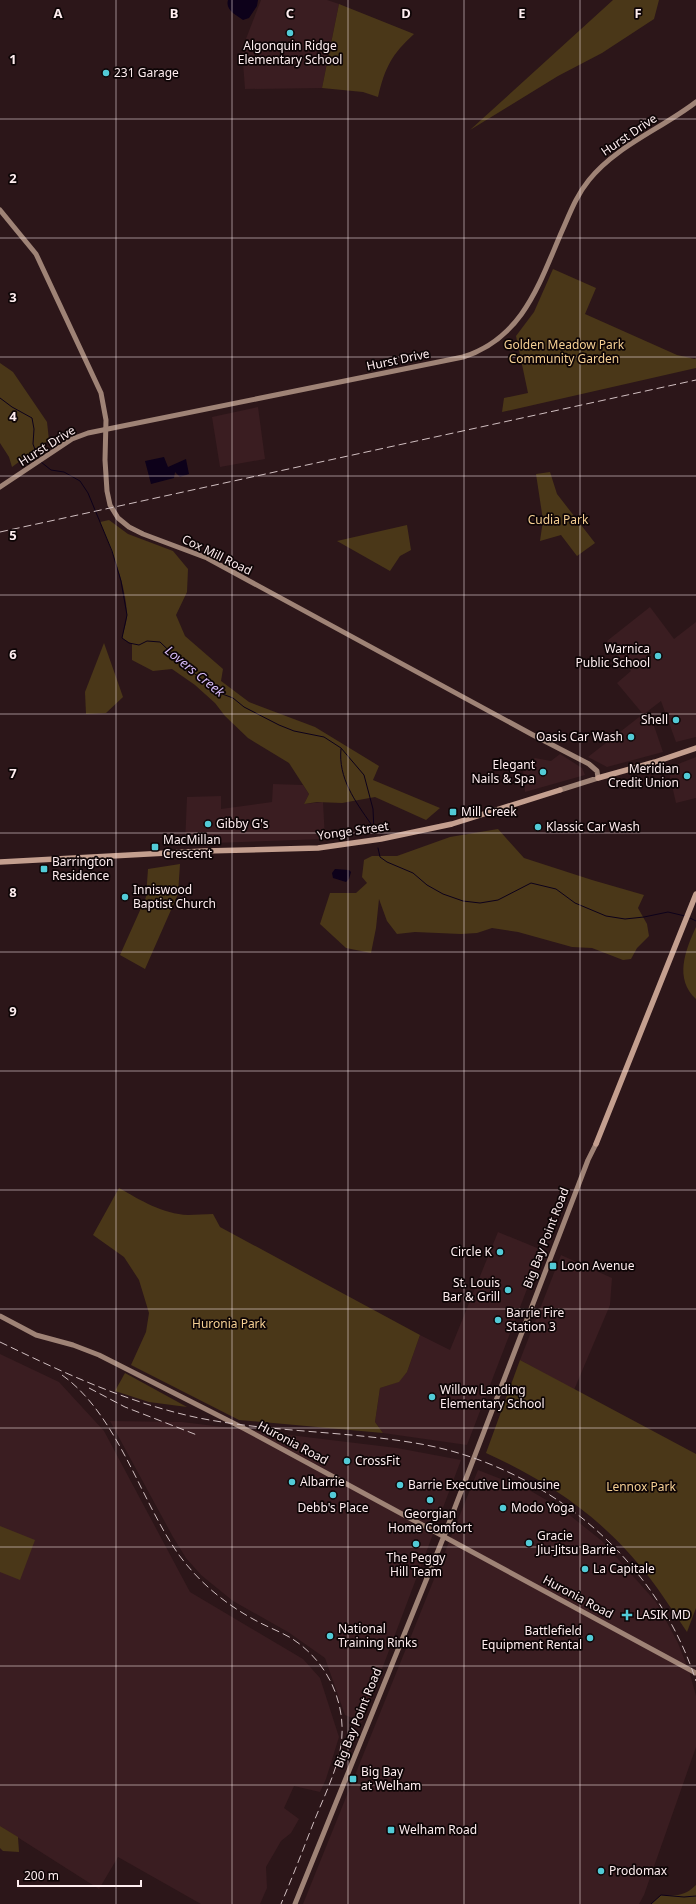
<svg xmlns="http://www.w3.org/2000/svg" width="696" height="1904" viewBox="0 0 696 1904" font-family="'Noto Sans',sans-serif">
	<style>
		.built { fill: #3a1d21 }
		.green { fill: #4a3718 }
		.water { fill: #0d011a }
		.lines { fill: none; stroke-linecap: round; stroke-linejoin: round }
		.stream { stroke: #0d011a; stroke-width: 1 }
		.secondary { stroke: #9f8376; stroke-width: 5 }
		.primary { stroke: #c49f8f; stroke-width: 5.5 }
		.rail { stroke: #d1bfc1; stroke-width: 1; stroke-dasharray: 8 4; stroke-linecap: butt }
		.grid { fill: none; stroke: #feedef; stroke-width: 1; stroke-opacity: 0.55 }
		.poi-dot { fill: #52cbd7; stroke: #0e0506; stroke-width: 1.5 }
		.labels { text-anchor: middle; stroke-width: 3.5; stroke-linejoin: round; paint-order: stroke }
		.poi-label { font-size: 12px; fill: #feedef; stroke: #0e0506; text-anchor: start }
		.street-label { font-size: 12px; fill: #feedef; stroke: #0e0506 }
		.park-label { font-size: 12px; fill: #f5cf93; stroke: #0e0506 }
		.water-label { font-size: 13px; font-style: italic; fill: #d5baf7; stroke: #0e0506 }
		.grid-label { font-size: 13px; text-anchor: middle; font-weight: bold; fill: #feedef; stroke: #0e0506; stroke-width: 3.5; stroke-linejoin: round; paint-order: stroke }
	</style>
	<rect width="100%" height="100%" fill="#2c1619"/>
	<g class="built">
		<path d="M261 0H327L339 4 322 88 245 89 242 49Z"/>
		<path d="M258 407 265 459 220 467 212 417Z"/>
		<path d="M650 607 674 639 696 622V737L676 742 661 701 644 714 653 723 663 752 607 767 588 757 643 714 617 683 631 671 607 641Z"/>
		<path d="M560 754 582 768 585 775 525 792 523 768 535 758 551 761Z"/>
		<path d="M696 757V798L676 803 668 768Z"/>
		<path d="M273 784 303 785 309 794 304 804 323 802 325 839 185 844 187 797 221 796V809L272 802Z"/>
		<path d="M498 1232 542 1250 467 1445 383 1433 375 1422 380 1388 398 1382 407 1372 420 1335 450 1350Z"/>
		<path d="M561 1255 612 1278 610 1305 574 1390 520 1360Z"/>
		<path d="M0 1354 59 1382 104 1431 190 1592 303 1659 320 1678 339 1737 326 1779 320 1792 294 1786 284 1808 299 1819 291 1833 281 1841 266 1867 267 1888 260 1904H201L118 1857 99 1889 0 1826Z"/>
		<path d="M110 1421 182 1422 397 1448 461 1460 362 1722 345 1715 325 1658 288 1632 233 1601 201 1575 186 1558 173 1537Z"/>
		<path d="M478 1470 529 1490 562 1509 602 1541 656 1602 678 1643 690 1674 696 1696V1747L644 1895 639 1904H303Z"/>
	</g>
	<g class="green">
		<path d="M613 0H659L654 19 602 53 558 76 470 130Z"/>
		<path d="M339 4 414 34C392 54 385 67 378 97L363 92 322 88Z"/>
		<path d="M553 269 596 288 585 314 677 355 695 359 696 358V368L502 412 504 398 528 393 516 336 534 312Z"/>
		<path d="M0 363 13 372 47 422 49 440 12 467 9 457 0 443Z"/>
		<path d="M550 472 557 494 595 543 577 556 561 535 540 541 543 520 536 474Z"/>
		<path d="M109 520 128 534 173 551 188 569 187 592 176 615 185 636 223 669 221 681 249 702 315 727 379 766 373 780 440 808 426 820 375 797 342 803 317 802 304 804 309 794 289 763 248 738 225 716 215 703 195 685 172 669 153 671 132 660V644L122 638C124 630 127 621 127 614 126 584 111 549 100 522Z"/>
		<path d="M407 525 411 550 400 556 390 571 337 541Z"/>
		<path d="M104 643 123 697 106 713 86 714 85 692Z"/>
		<path d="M498 829 524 858 592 880 644 895 638 908 647 924 649 936 637 948 631 959 623 960 592 948 572 947 518 932 492 928 477 933 461 934 415 932 397 934 387 921 379 899 376 928 371 953 346 948 320 924 330 893H356L367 883 362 877 364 860 372 856H397L450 837Z"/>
		<path d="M180 864 178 894 145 969 120 955 146 897 148 869Z"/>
		<path d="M696 927V999C674 979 685 951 696 927Z"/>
		<path d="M119 1188C140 1200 163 1214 188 1215 196 1215 205 1214 213 1214L220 1227 420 1335 407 1372 399 1382 380 1388 375 1422 383 1433 239 1420 131 1365 146 1332 149 1313 139 1280 124 1257 93 1235Z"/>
		<path d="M520 1360 696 1454V1608L687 1632C674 1613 662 1594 649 1577 604 1519 552 1483 486 1453Z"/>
		<path d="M125 1373 187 1407 149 1402 115 1391Z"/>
		<path d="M0 1526 35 1540 20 1580 0 1572Z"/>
		<path d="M0 1826 18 1837 19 1852 3 1851 0 1848Z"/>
		<path d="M696 1885V1904H651L661 1895C677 1896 685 1896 696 1885Z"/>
	</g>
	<g class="water">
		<path d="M228 0H258L257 6 249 18 243 20C236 15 225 10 228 0Z"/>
		<path d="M164 457 168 467 186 459 189 474 180 477 175 472 174 478 151 484 145 461Z"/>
		<path d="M335 869 349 870 351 872 349 879 346 882 333 878 332 873Z"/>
	</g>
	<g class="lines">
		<g class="stream">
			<path d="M0 398 12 407 32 418 34 429 33 444 38 458"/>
			<path d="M41 462 51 470 64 472 80 481 88 493 112 551 121 581 127 615 122 638 129 643 139 645 147 641 160 642 185 666 217 692 233 698 244 707 279 725 294 731 324 737 341 748 364 775 373 809 374 832"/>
			<path d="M341 749C338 778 355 801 371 824"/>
			<path d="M378 848 380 857 387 862 413 873 427 885 443 894 463 901 480 903 498 900 531 883 556 889 575 903 606 916 625 919 644 917 668 912 685 916"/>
			<path d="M690 918 696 921"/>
			<path d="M651 1904 661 1895 684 1897 696 1896"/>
		</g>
		<g class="secondary">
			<path d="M0 210 36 254 101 393 106 420 105 460 107 491 110 505 118 518 129 527 143 534 207 558 533 735 589 764 597 771 598 778 560 790"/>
			<path d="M0 487 72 439 88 433 463 357C523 338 539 284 562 231 570 213 576 196 589 180 616 146 661 129 696 102"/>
			<path d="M0 1316 36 1335 73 1345 99 1355 245 1429 696 1673"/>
			<path d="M295 1904 444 1536 588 1160 596 1144"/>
		</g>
		<g class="primary">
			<path d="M598 778 655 762 696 748"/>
			<path d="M0 862 204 851 318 848 381 839 452 824 560 790"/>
			<path d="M596 1144 696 894"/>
		</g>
		<g class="rail">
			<path d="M0 532 696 380"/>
			<path d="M0 1342C64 1373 128 1403 199 1418 270 1432 344 1431 415 1443 543 1464 656 1557 696 1681"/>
			<path d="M62 1375C118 1415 140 1500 179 1555 199 1582 224 1603 253 1619 265 1626 279 1631 291 1638 329 1662 349 1707 340 1751 335 1774 324 1797 315 1819 304 1847 293 1876 281 1904"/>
			<path d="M89 1388 125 1407 197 1435"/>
		</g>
	</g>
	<path class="grid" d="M116 0V1904M232 0V1904M348 0V1904M464 0V1904M580 0V1904M0 119H696M0 238H696M0 357H696M0 476H696M0 595H696M0 714H696M0 833H696M0 952H696M0 1071H696M0 1190H696M0 1309H696M0 1428H696M0 1547H696M0 1666H696M0 1785H696"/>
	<g class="poi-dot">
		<circle cx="290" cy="33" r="4"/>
		<circle cx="106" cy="73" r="4"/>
		<circle cx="658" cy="656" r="4"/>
		<circle cx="676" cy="720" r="4"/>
		<circle cx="631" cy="737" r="4"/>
		<circle cx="543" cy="772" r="4"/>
		<circle cx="687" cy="776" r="4"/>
		<rect x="449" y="808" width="8" height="8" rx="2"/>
		<circle cx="208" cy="824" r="4"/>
		<circle cx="538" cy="827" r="4"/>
		<rect x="151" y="843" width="8" height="8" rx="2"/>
		<rect x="40" y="865" width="8" height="8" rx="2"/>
		<circle cx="125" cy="897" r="4"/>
		<circle cx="500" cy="1252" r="4"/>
		<rect x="549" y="1262" width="8" height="8" rx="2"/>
		<circle cx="508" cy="1290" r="4"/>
		<circle cx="498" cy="1320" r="4"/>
		<circle cx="432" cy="1397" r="4"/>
		<circle cx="347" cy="1461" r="4"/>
		<circle cx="292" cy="1482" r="4"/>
		<circle cx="400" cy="1485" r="4"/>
		<circle cx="333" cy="1495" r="4"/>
		<circle cx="430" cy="1500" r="4"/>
		<circle cx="503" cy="1508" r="4"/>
		<circle cx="529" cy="1543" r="4"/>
		<circle cx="416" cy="1544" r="4"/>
		<circle cx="585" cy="1569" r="4"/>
		<path d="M625 1609h4v4h4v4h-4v4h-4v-4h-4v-4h4z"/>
		<circle cx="330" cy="1636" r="4"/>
		<circle cx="590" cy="1638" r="4"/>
		<rect x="349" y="1775" width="8" height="8" rx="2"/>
		<rect x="387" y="1826" width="8" height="8" rx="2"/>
		<circle cx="601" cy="1871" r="4"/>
	</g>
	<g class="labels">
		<g class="poi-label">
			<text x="290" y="50" text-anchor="middle">Algonquin Ridge<tspan x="290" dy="14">Elementary School</tspan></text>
			<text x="114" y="77">231 Garage</text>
			<text x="650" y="653" text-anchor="end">Warnica<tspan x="650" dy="14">Public School</tspan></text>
			<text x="668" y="724" text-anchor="end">Shell</text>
			<text x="623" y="741" text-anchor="end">Oasis Car Wash</text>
			<text x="535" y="769" text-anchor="end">Elegant<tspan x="535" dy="14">Nails &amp; Spa</tspan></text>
			<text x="679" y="773" text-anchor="end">Meridian<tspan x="679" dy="14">Credit Union</tspan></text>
			<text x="461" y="816">Mill Creek</text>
			<text x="216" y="828">Gibby G's</text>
			<text x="546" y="831">Klassic Car Wash</text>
			<text x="163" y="844">MacMillan<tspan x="163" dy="14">Crescent</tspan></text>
			<text x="52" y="866">Barrington<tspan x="52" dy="14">Residence</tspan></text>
			<text x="133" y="894">Inniswood<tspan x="133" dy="14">Baptist Church</tspan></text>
			<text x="492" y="1256" text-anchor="end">Circle K</text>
			<text x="561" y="1270">Loon Avenue</text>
			<text x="500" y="1287" text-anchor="end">St. Louis<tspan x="500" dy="14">Bar &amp; Grill</tspan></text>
			<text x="506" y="1317">Barrie Fire<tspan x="506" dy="14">Station 3</tspan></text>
			<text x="440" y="1394">Willow Landing<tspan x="440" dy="14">Elementary School</tspan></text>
			<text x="355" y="1465">CrossFit</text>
			<text x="300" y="1486">Albarrie</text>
			<text x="408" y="1489">Barrie Executive Limousine</text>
			<text x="333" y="1512" text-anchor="middle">Debb's Place</text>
			<text x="511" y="1512">Modo Yoga</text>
			<text x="430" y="1518" text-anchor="middle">Georgian<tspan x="430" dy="14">Home Comfort</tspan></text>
			<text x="537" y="1540">Gracie<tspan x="537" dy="14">Jiu-Jitsu Barrie</tspan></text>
			<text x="416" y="1562" text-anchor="middle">The Peggy<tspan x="416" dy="14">Hill Team</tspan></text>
			<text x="593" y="1573">La Capitale</text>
			<text x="636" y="1619">LASIK MD</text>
			<text x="338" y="1633">National<tspan x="338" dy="14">Training Rinks</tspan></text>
			<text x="582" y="1635" text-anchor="end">Battlefield<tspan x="582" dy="14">Equipment Rental</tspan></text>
			<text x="361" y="1776">Big Bay<tspan x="361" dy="14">at Welham</tspan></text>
			<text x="399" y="1834">Welham Road</text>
			<text x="609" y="1875">Prodomax</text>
		</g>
		<g class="street-label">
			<text transform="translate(629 135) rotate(-34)" y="4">Hurst Drive</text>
			<text transform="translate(398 360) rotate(-12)" y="4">Hurst Drive</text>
			<text transform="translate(47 446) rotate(-32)" y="4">Hurst Drive</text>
			<text transform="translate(217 555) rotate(26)" y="4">Cox Mill Road</text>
			<text transform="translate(353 831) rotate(-8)" y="4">Yonge Street</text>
			<text transform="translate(546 1238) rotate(-69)" y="4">Big Bay Point Road</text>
			<text transform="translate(293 1443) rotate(28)" y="4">Huronia Road</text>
			<text transform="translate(578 1597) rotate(28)" y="4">Huronia Road</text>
			<text transform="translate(358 1718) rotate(-68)" y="4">Big Bay Point Road</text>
		</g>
		<g class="park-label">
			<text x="564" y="349">Golden Meadow Park<tspan x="564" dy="14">Community Garden</tspan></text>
			<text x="558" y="524">Cudia Park</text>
			<text x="229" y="1328">Huronia Park</text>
			<text x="641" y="1491">Lennox Park</text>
		</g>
		<g class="water-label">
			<text transform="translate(195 671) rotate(39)" y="5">Lovers Creek</text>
		</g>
	</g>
	<g class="grid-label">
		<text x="58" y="18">A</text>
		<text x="174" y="18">B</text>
		<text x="290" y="18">C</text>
		<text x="406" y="18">D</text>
		<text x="522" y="18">E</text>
		<text x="638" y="18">F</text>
		<text x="13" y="64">1</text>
		<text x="13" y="183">2</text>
		<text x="13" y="302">3</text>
		<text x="13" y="421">4</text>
		<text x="13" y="540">5</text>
		<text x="13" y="659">6</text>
		<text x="13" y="778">7</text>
		<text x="13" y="897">8</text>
		<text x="13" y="1016">9</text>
	</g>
	<path d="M18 1880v6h123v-6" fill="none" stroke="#feedef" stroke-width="2"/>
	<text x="24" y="1880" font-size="12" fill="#feedef" stroke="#0e0506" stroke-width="3" paint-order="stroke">200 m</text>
</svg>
